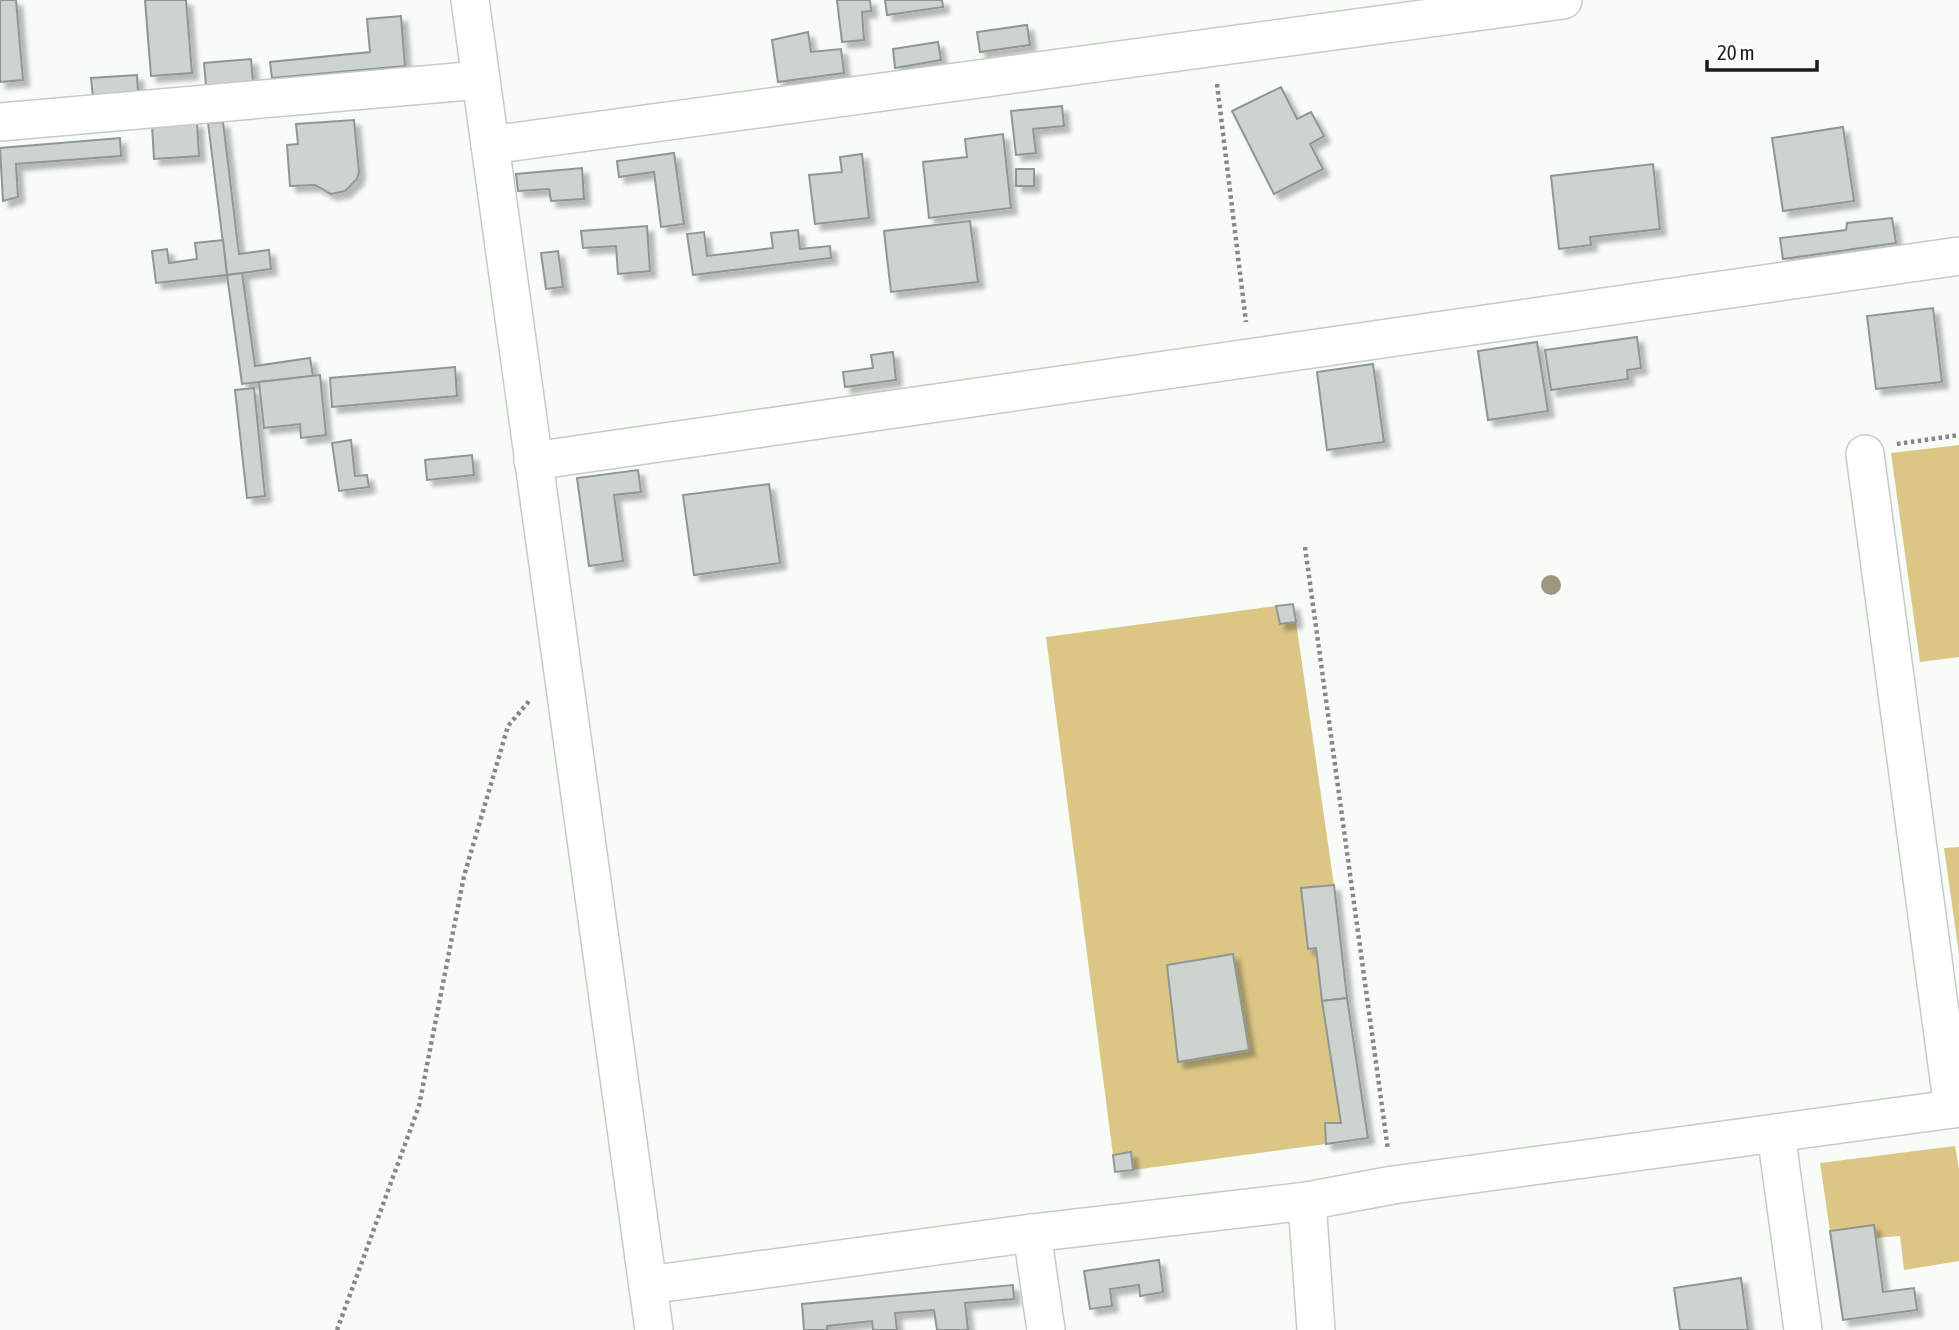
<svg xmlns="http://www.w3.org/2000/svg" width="1959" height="1330" viewBox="0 0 1959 1330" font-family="'Asap Condensed',sans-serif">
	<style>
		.green { fill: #dbc685 }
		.building { fill: #cdd4cf; stroke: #909692; stroke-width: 2; filter: url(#shadow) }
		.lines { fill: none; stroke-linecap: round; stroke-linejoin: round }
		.minor-casing { stroke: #c7cbc5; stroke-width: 40 }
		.path { stroke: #868985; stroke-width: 4.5; stroke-dasharray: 3.5 3.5; stroke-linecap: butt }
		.minor { stroke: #fff; stroke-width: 37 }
		.tree { fill: #9b9780 }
	</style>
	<defs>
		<filter id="shadow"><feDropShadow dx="6" dy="6" stdDeviation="2" flood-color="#0004"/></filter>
	</defs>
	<rect width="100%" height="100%" fill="#f7fcf6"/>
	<g class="green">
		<path d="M1959 445V657L1920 662 1891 453Z"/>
		<path d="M1276 606 1280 624 1296 622 1334 885 1301 889 1308 948H1316L1341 1123H1325L1326 1144 1133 1170 1131 1153 1113 1155 1046 637Z"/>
		<path d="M1959 847V954L1944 848Z"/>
		<path d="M1955 1146 1959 1169V1261L1904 1270 1900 1236 1875 1238 1873 1225 1830 1231 1820 1163Z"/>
	</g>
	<g class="building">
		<path d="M0 0H16L23 80 0 82Z"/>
		<path d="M145 0H186L192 73 151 76Z"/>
		<path d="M837 0H870L871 11 862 12 864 40 842 42Z"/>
		<path d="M885 0H942L943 7 887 15Z"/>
		<path d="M401 16 405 66 272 78 270 62 370 52 367 19Z"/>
		<path d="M1027 25 1030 45 980 52 977 32Z"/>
		<path d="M808 32 811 52 841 49 844 73 778 82 772 40Z"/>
		<path d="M938 42 941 60 895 68 893 49Z"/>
		<path d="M251 59 253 81 206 86 204 63Z"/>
		<path d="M137 75 138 94 93 98 91 78Z"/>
		<path d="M1281 87 1297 119 1311 112 1324 136 1310 144 1323 169 1274 194 1232 111Z"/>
		<path d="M1062 106 1064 126 1033 129 1036 153 1016 155 1011 111Z"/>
		<path d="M354 120 359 172 357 179 345 191 331 194 315 185 290 186 287 145 298 144 296 124Z"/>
		<path d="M197 122 199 156 154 159 152 125Z"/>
		<path d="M223 122 239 254 269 250 271 269 227 275 208 123Z"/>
		<path d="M1843 127 1854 201 1783 211 1772 138Z"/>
		<path d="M1003 134 1011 208 929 218 923 162 967 157 965 139Z"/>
		<path d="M120 138 121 156 16 164 18 197 3 201 0 148Z"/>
		<path d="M674 153 684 224 661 227 654 172 619 177 617 161Z"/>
		<path d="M862 154 869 218 815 224 809 175 842 172 840 157Z"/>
		<path d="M1653 164 1660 229 1590 237 1591 245 1559 249 1551 176Z"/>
		<path d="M582 168 584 199 551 201 549 189 518 191 516 174Z"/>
		<rect x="1016" y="169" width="18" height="17"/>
		<path d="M1892 218 1896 243 1783 259 1780 238 1846 230 1847 223Z"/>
		<path d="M970 221 978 282 891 292 884 231Z"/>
		<path d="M647 226 650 271 618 274 616 246 583 248 581 231Z"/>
		<path d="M798 230 800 249 830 246 831 258 693 275 687 234 704 232 707 256 773 248 771 233Z"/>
		<path d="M223 240 227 275 156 283 152 251 167 249 169 263 197 259 195 243Z"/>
		<path d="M558 251 563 287 546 289 541 253Z"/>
		<path d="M242 273 255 366 310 358 313 376 242 384 227 275Z"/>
		<path d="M1933 308 1942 382 1876 389 1867 316Z"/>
		<path d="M1637 337 1641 368 1627 370 1628 379 1551 390 1545 350Z"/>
		<path d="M1537 342 1548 411 1488 420 1478 351Z"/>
		<path d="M893 352 896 380 845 387 843 372 873 368 871 355Z"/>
		<path d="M1373 364 1384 442 1327 450 1317 372Z"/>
		<path d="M455 367 457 396 332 407 330 378Z"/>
		<path d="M320 375 326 435 301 438 300 424 264 428 259 382Z"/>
		<path d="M254 388 265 496 247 498 235 390Z"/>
		<path d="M351 440 355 476 367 475 369 487 339 491 332 443Z"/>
		<path d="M472 455 474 475 427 480 425 460Z"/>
		<path d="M638 470 641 492 614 495 623 561 589 566 577 478Z"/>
		<path d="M769 484 780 563 694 575 683 495Z"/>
		<path d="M1293 604 1296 622 1280 624 1276 606Z"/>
		<path d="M1334 885 1347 998 1322 1001 1316 948 1308 949 1301 888Z"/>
		<path d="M1233 954 1249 1050 1178 1062 1167 965Z"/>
		<path d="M1347 998 1368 1138 1326 1144 1325 1123H1341L1322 1001Z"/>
		<path d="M1131 1152 1133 1170 1115 1172 1113 1155Z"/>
		<path d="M1874 1225 1883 1292 1914 1288 1917 1310 1843 1320 1830 1231Z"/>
		<path d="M1159 1260 1163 1292 1140 1296 1139 1285 1110 1289 1112 1306 1090 1309 1084 1271Z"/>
		<path d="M1741 1278 1748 1330H1680L1674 1288Z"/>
		<path d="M1013 1285 1014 1299 965 1303 968 1330H937L934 1310 895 1313 897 1330H873L872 1321 827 1326V1330H804L802 1304Z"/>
	</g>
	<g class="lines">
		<defs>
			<g id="minor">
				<path d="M470 0 654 1330"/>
				<path d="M0 122 480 80"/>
				<path d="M490 145 1563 0"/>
				<path d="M1865 454 1953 1109"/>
				<path d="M533 461 1959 256"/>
				<path d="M1776 1133 1803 1330"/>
				<path d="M1307 1201 1316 1330"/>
				<path d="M1032 1233 1046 1330"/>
				<path d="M648 1285 1032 1233 1307 1201 1393 1185 1959 1108"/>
			</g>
		</defs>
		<use href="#minor" class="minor-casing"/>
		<g class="path">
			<path d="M1217 84 1246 322"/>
			<path d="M1897 444 1959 435"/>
			<path d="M1305 547 1388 1150"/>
			<path d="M337 1330 419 1106 464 876 508 726 530 700"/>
		</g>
		<use href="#minor" class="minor"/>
	</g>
	<circle class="tree" cx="1551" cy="585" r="10"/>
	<path d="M1707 60v10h110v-10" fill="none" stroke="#1a1c19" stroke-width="3.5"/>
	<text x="1717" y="60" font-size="21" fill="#1a1c19" stroke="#ffffff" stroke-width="5" paint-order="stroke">20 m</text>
</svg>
